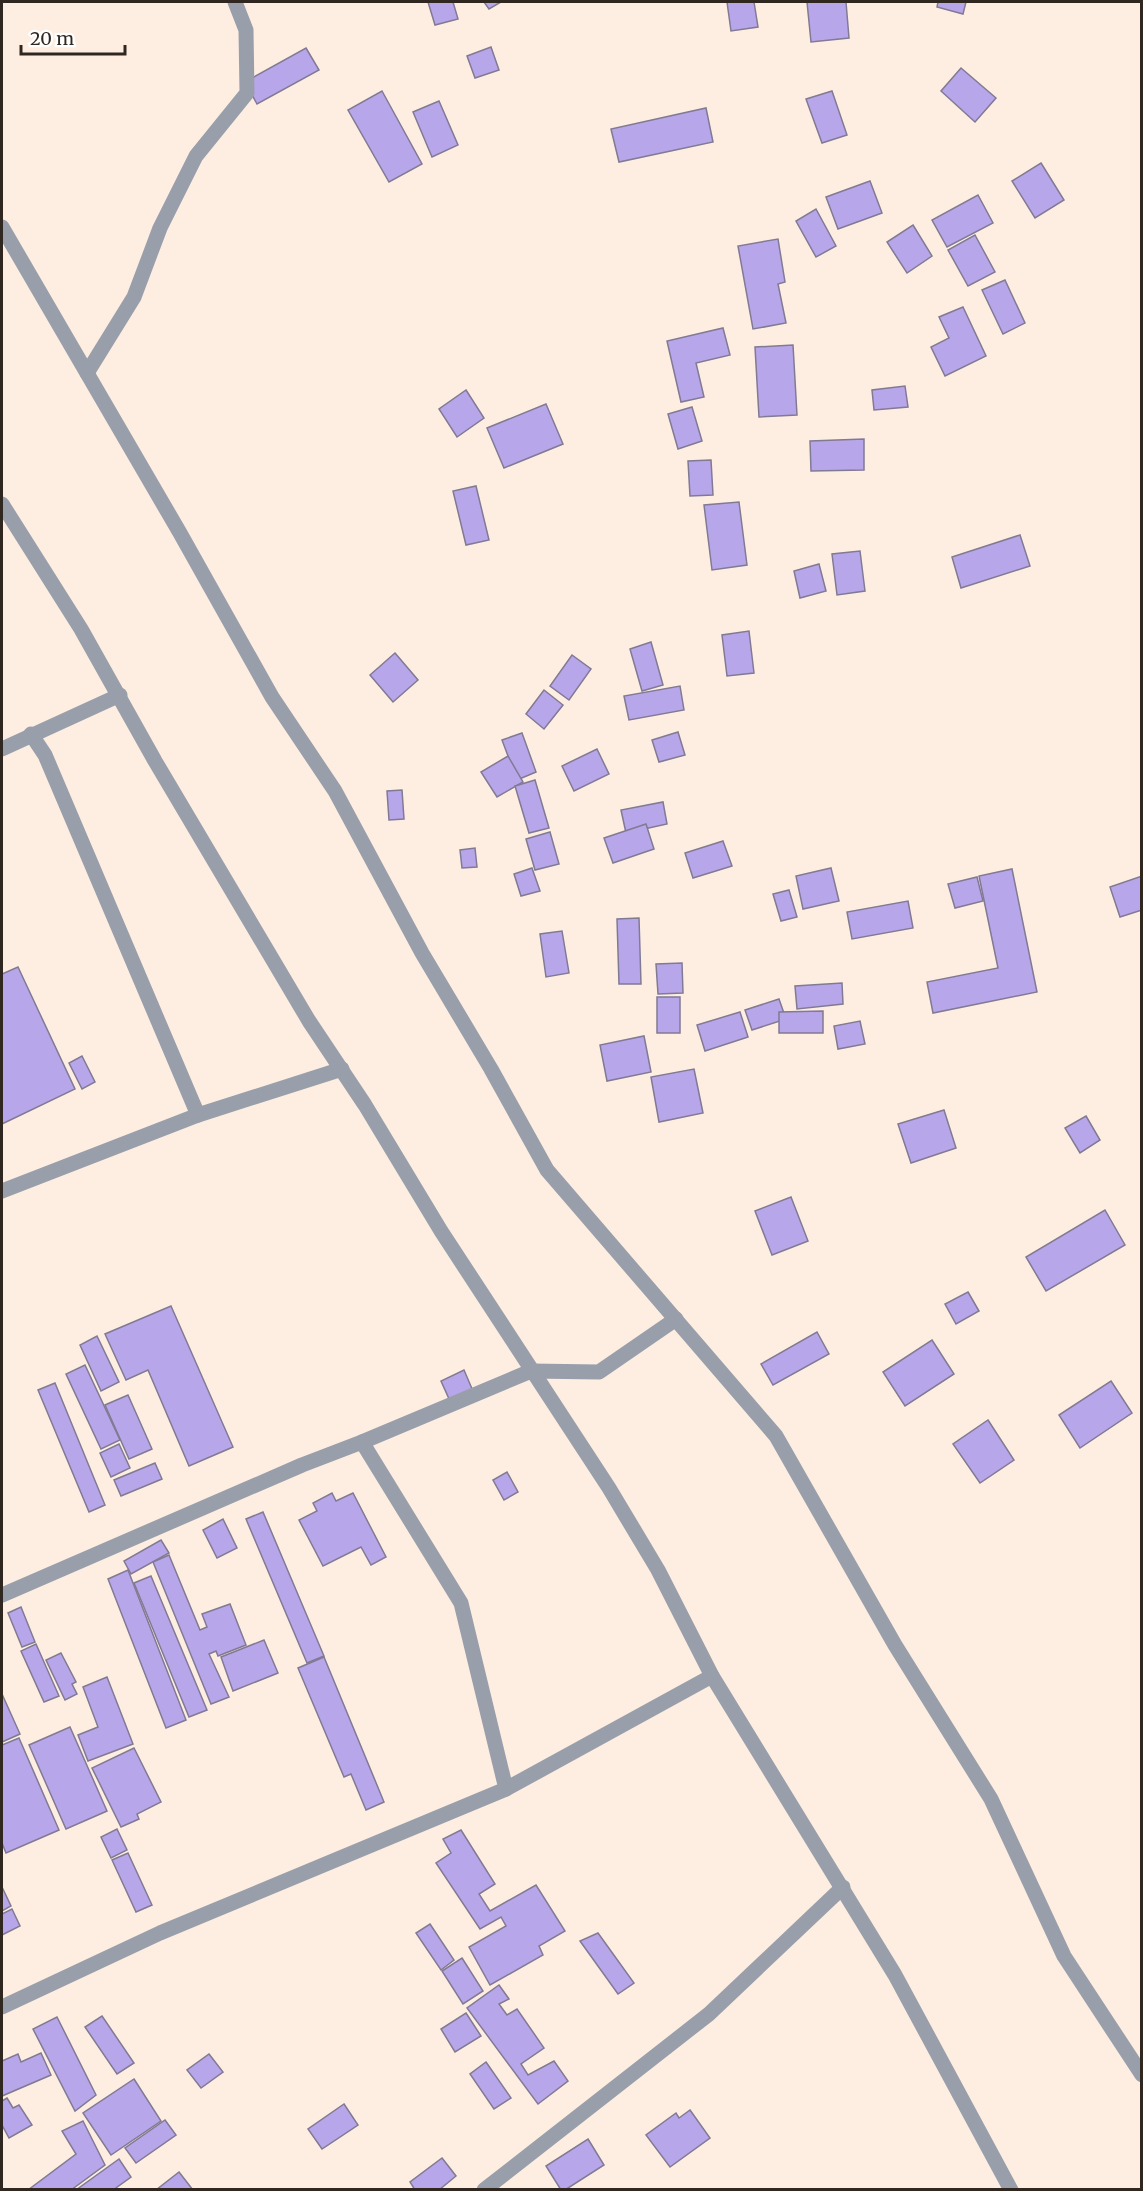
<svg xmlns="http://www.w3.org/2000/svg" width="1143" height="2191" viewBox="0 0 1143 2191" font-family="Merriweather,serif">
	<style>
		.building { fill: #b8a6ea; stroke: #807a93; stroke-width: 1.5 }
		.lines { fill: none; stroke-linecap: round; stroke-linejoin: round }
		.minor { stroke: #999faa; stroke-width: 15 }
	</style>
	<rect width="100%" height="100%" fill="#feeee2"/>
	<g class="building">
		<path d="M428 2H453L458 19 435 25Z"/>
		<path d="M484 2H501L489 9Z"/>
		<path d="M727 2H754L758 27 731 31Z"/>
		<path d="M807 2H846L849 38 811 42Z"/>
		<path d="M938 2H966L963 14 937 7Z"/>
		<path d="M491 47 499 70 475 78 467 56Z"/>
		<path d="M306 48 319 70 257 104 245 82Z"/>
		<path d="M961 68 996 98 975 122 941 91Z"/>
		<path d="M382 91 422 164 389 182 348 110Z"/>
		<path d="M832 91 847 135 822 143 806 99Z"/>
		<path d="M439 101 458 145 432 157 413 112Z"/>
		<path d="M706 108 713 142 619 162 611 129Z"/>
		<path d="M1041 163 1064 200 1035 218 1012 181Z"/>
		<path d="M870 181 882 213 838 229 826 197Z"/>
		<path d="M978 195 993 223 947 247 932 220Z"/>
		<path d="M816 209 836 246 816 257 796 221Z"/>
		<path d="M913 225 932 256 907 273 887 242Z"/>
		<path d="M975 235 995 272 968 286 948 250Z"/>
		<path d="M778 239 785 282 778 284 786 323 753 329 738 246Z"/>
		<path d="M1005 280 1025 323 1003 334 982 290Z"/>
		<path d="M963 307 986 356 945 376 931 347 949 338 939 317Z"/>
		<path d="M723 328 730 355 696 363 704 397 681 402 667 341Z"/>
		<path d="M793 345 797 415 759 417 755 347Z"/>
		<path d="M905 386 908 407 874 410 872 390Z"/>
		<path d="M466 390 484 418 457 437 439 409Z"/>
		<path d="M546 404 563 444 504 468 487 428Z"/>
		<path d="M692 407 702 441 678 449 668 414Z"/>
		<path d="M864 439V470L811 471 810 441Z"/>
		<path d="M711 460 713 495 690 496 688 461Z"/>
		<path d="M476 486 489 540 466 545 453 491Z"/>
		<path d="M739 502 747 565 712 570 704 505Z"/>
		<path d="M1020 535 1030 566 961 588 952 557Z"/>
		<path d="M860 551 865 591 837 595 832 554Z"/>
		<path d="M819 564 826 591 800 598 794 571Z"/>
		<path d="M749 631 754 673 727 676 722 635Z"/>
		<path d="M651 642 663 685 642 691 630 649Z"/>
		<path d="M395 653 418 680 393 702 370 675Z"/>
		<path d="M572 655 591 669 569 700 550 686Z"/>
		<path d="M680 686 684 710 629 720 624 696Z"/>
		<path d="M544 690 563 705 544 729 526 714Z"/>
		<path d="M678 732 685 755 659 762 652 740Z"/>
		<path d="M522 733 536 772 517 780 502 740Z"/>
		<path d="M597 749 609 774 574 791 562 766Z"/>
		<path d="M508 756 523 782 497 797 481 772Z"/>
		<path d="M535 780 549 828 529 833 515 786Z"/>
		<path d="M402 790 404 819 389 820 387 791Z"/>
		<path d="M663 802 667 824 626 833 621 810Z"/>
		<path d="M646 824 654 849 613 863 604 838Z"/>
		<path d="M550 832 559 864 535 870 526 839Z"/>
		<path d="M723 841 732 866 693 878 685 853Z"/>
		<path d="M475 848 477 867 462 868 460 850Z"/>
		<path d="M532 868 540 891 521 896 514 874Z"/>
		<path d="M831 868 839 901 803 909 796 876Z"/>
		<path d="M1012 869 1037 992 933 1013 927 982 998 968 979 876Z"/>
		<path d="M1142 876V910L1120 917 1110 887Z"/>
		<path d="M977 877 983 901 955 908 948 884Z"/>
		<path d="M789 890 797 917 781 921 773 894Z"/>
		<path d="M908 901 913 928 852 939 847 912Z"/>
		<path d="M639 918 641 984H619L617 919Z"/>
		<path d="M562 931 569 973 546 977 540 934Z"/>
		<path d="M682 963 683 993 658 994 656 964Z"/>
		<path d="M18 967 75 1089 2 1124V974Z"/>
		<path d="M842 983 843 1004 797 1009 795 986Z"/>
		<rect x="657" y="997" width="23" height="36"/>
		<path d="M779 999 786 1019 752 1030 745 1010Z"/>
		<path d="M823 1011V1033H779V1012Z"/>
		<path d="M740 1012 748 1037 705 1051 697 1025Z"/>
		<path d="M860 1021 865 1044 838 1049 834 1026Z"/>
		<path d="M644 1036 651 1072 607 1081 600 1045Z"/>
		<path d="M82 1056 95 1082 82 1089 69 1063Z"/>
		<path d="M694 1069 703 1113 659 1122 651 1077Z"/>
		<path d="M944 1110 956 1148 911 1163 898 1124Z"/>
		<path d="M1086 1116 1100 1140 1080 1153 1065 1128Z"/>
		<path d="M791 1197 808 1241 772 1255 755 1211Z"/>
		<path d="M1105 1210 1125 1245 1046 1291 1026 1257Z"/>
		<path d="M968 1292 979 1311 956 1324 945 1304Z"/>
		<path d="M171 1306 233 1447 189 1466 148 1370 126 1380 105 1334Z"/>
		<path d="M817 1332 829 1354 773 1385 761 1364Z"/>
		<path d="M97 1336 119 1382 101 1391 80 1345Z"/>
		<path d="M932 1340 954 1374 905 1406 883 1372Z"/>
		<path d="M85 1365 120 1440 101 1449 66 1374Z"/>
		<path d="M464 1370 473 1391 450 1401 441 1381Z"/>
		<path d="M1111 1381 1132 1413 1080 1448 1059 1415Z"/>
		<path d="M55 1383 105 1505 89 1512 38 1390Z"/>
		<path d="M128 1395 152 1449 129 1459 105 1405Z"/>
		<path d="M988 1420 1014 1460 980 1483 953 1444Z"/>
		<path d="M119 1444 130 1468 111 1477 100 1453Z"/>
		<path d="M155 1463 162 1479 121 1496 114 1480Z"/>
		<path d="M507 1472 518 1492 504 1500 493 1480Z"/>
		<path d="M332 1493 336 1501 353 1493 386 1557 371 1565 361 1547 323 1566 299 1520 317 1511 313 1503Z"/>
		<path d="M263 1512 324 1656 307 1663 246 1519Z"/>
		<path d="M223 1519 237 1548 217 1558 203 1530Z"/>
		<path d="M161 1540 169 1553 131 1574 124 1561Z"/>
		<path d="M169 1555 200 1630 207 1627 202 1614 230 1604 246 1645 218 1656 216 1651 209 1654 229 1697 211 1704 153 1562Z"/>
		<path d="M128 1570 186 1720 166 1728 108 1579Z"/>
		<path d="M151 1576 207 1710 189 1717 134 1583Z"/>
		<path d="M21 1607 35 1642 22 1647 8 1613Z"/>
		<path d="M264 1640 278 1673 233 1691 221 1657Z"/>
		<path d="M36 1644 59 1696 44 1702 21 1651Z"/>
		<path d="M61 1653 76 1682 72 1684 77 1694 65 1700 46 1660Z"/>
		<path d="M324 1657 384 1802 366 1810 351 1774 344 1777 298 1668Z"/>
		<path d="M107 1677 133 1744 88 1761 78 1735 98 1727 83 1687Z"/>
		<path d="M2 1694 20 1734 2 1742Z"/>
		<path d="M70 1727 107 1811 66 1829 29 1745Z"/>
		<path d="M19 1738 59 1830 6 1853 2 1843V1745Z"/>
		<path d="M134 1748 161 1802 137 1814 139 1819 121 1827 92 1768Z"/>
		<path d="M117 1829 127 1850 111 1858 101 1837Z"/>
		<path d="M461 1830 495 1884 479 1894 490 1911 536 1885 565 1931 539 1946 543 1955 490 1985 469 1947 506 1926 501 1917 480 1929 436 1863 451 1853 443 1839Z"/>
		<path d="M128 1853 152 1905 136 1912 112 1860Z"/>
		<path d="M2 1887 11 1906 2 1911Z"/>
		<path d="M12 1909 20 1926 2 1935V1914Z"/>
		<path d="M430 1924 454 1960 441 1970 416 1933Z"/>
		<path d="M598 1933 634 1983 618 1994 580 1941Z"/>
		<path d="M462 1958 483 1991 463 2004 442 1971Z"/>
		<path d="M499 1985 509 1999 499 2004 507 2015 517 2009 544 2048 521 2064 528 2075 554 2061 568 2081 538 2104 467 2008Z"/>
		<path d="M466 2013 481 2036 455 2052 441 2029Z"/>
		<path d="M102 2016 134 2063 117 2074 85 2027Z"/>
		<path d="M57 2017 96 2095 75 2111 33 2029Z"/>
		<path d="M41 2053 51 2075 2 2096V2061L18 2054 21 2062Z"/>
		<path d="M209 2054 223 2072 201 2088 187 2070Z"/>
		<path d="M486 2062 511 2098 494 2109 470 2074Z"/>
		<path d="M134 2079 161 2121 111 2155 83 2113Z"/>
		<path d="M7 2098 13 2108 19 2105 32 2125 9 2138 2 2125V2101Z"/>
		<path d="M344 2104 358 2125 322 2149 308 2129Z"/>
		<path d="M690 2110 710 2138 670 2167 646 2135 676 2113 679 2118Z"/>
		<path d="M165 2120 176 2135 136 2163 125 2148Z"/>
		<path d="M83 2121 105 2165 71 2190H28L76 2154 62 2131Z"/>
		<path d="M588 2139 604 2165 565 2190H561L546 2166Z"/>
		<path d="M442 2158 456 2176 439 2190H415L410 2182Z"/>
		<path d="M119 2159 131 2177 113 2190H76Z"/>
		<path d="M179 2172 193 2190H156Z"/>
	</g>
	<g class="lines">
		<g class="minor">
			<path d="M2 227 180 533 272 697 335 791 422 953 491 1069 547 1170 776 1436 895 1645 991 1799 1064 1956 1142 2075"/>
			<path d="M87 373 134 297 160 228 196 156 247 93 246 30 235 2"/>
			<path d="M2 504 81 629 155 761 309 1021 365 1105 441 1231 609 1488 658 1570 712 1676 895 1975 1011 2190"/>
			<path d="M31 734 45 755 198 1115"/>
			<path d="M2 749 120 695"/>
			<path d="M2 1191 198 1115 342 1069"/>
			<path d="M362 1442 461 1603 506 1789"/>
			<path d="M2 1595 302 1465 362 1442 531 1371 599 1372 676 1319"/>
			<path d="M2 2007 160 1933 506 1789 712 1676"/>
			<path d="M484 2190 709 2014 843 1887"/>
		</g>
	</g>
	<rect width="1143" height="2191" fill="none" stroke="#302720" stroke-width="6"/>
	<path d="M21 45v9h104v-9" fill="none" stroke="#302720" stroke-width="3"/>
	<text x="30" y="45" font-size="18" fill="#302720" stroke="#ffffff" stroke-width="4.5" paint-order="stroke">20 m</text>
</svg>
